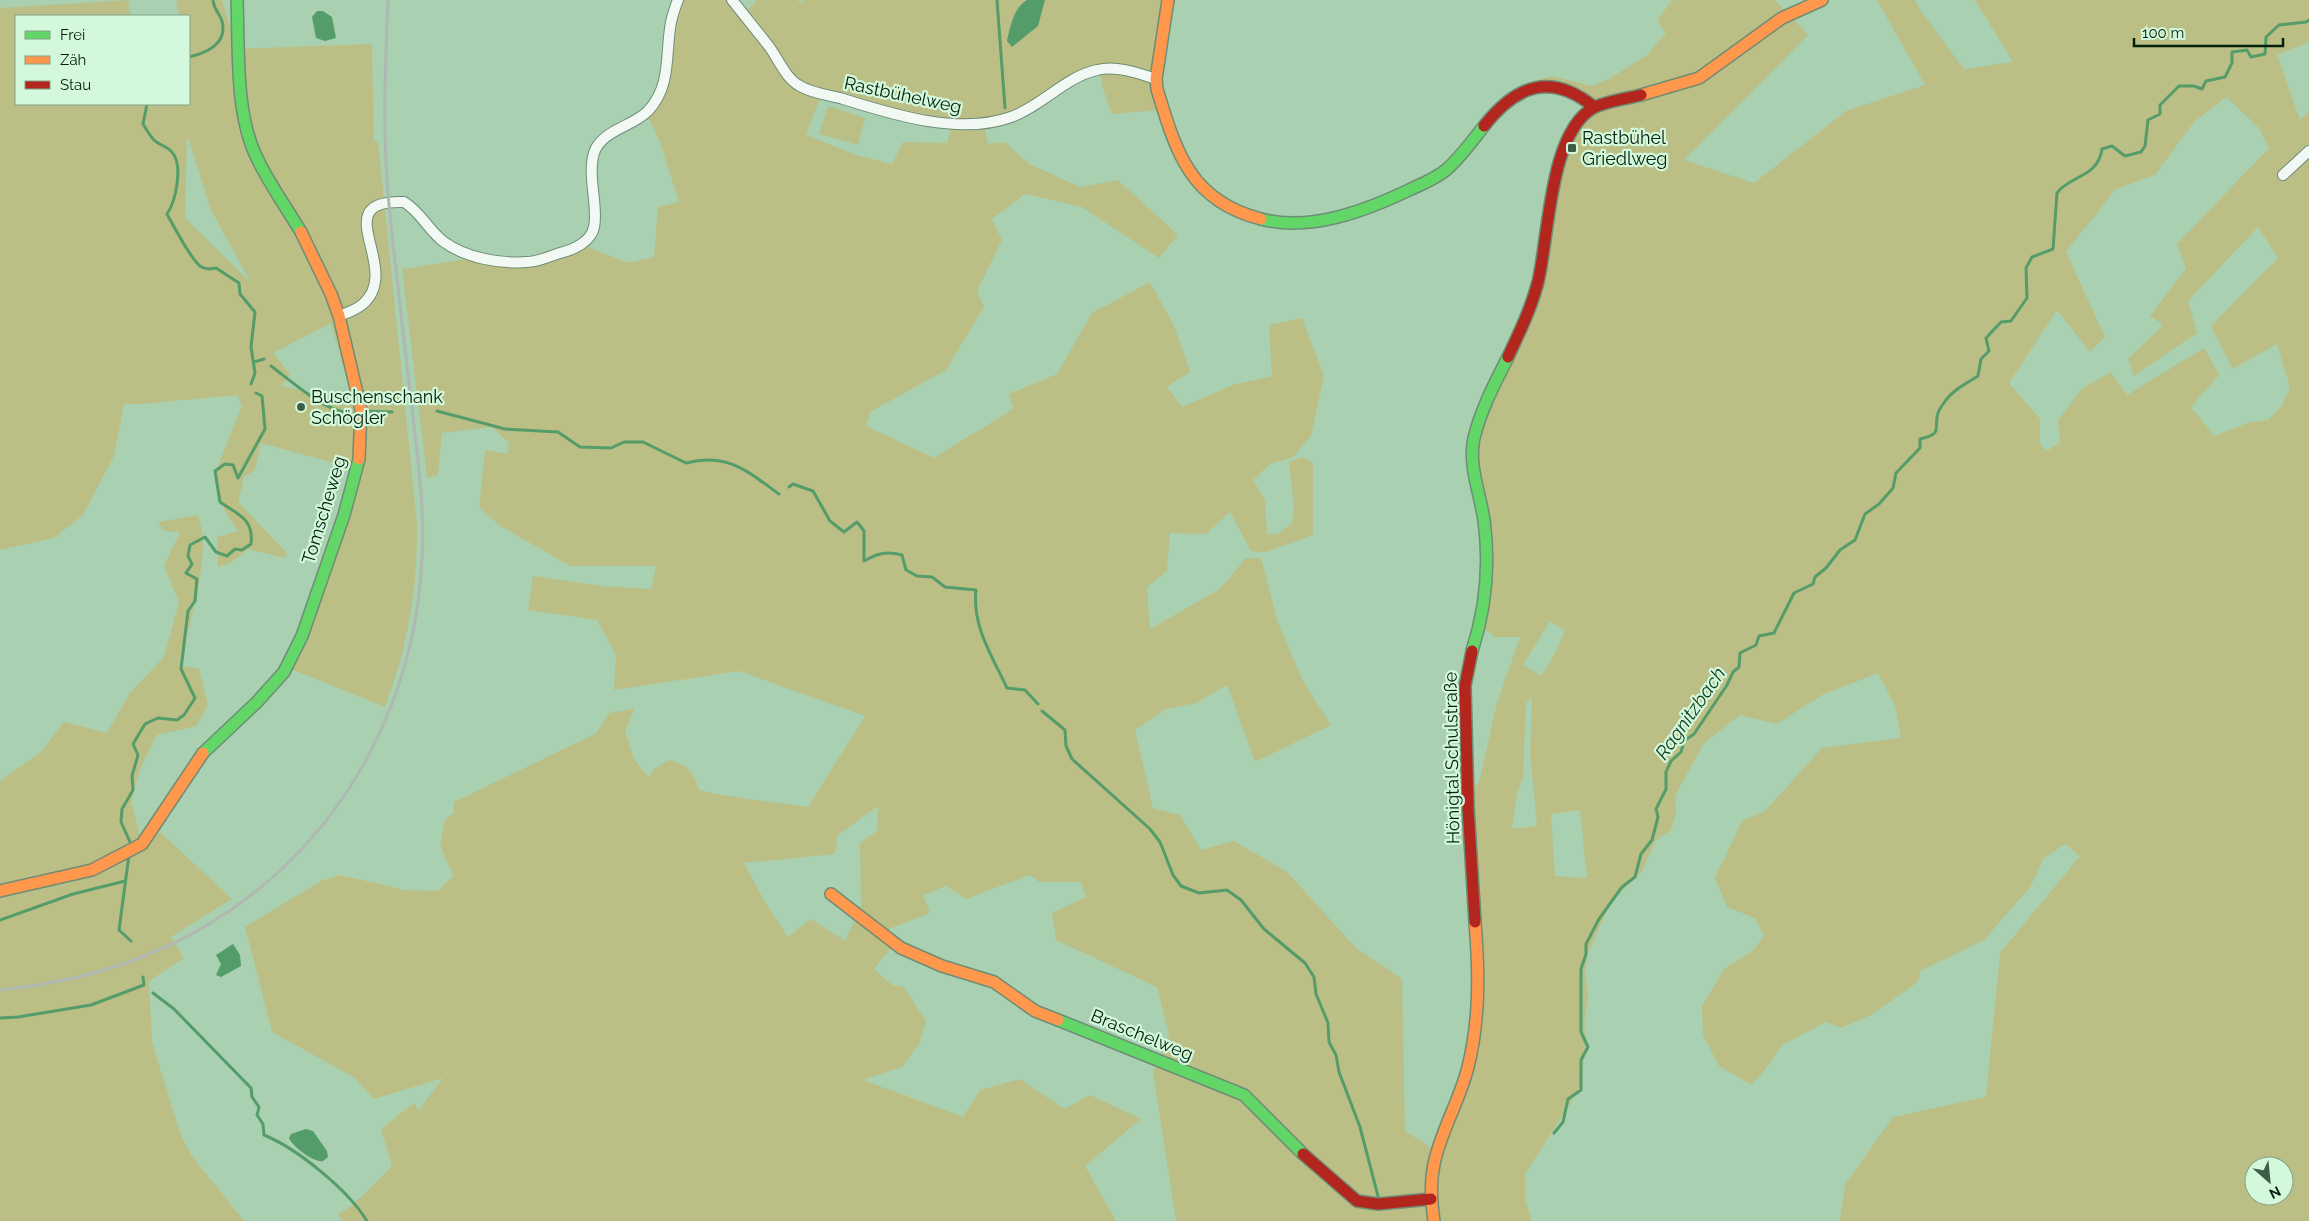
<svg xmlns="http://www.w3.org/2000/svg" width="2309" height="1221" viewBox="0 0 2309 1221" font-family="Raleway,sans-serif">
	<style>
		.green { fill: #bcbf85; fill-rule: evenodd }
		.water { fill: #549d6a }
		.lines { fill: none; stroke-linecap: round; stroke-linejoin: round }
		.stream { stroke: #549d6a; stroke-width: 3 }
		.street-casing { stroke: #6d8d76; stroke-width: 12 }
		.fast-casing { stroke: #6d8d76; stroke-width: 14 }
		.slow-casing { stroke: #6d8d76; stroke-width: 14 }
		.jam-casing { stroke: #6d8d76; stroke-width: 14 }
		.street { stroke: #f2f8f3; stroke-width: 10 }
		.fast { stroke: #63d668; stroke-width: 11 }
		.slow { stroke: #ff974d; stroke-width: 11 }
		.jam { stroke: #b3261e; stroke-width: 11 }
		.rail { stroke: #afb9b1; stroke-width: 3 }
		.poi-dot { fill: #3d5e46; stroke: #d4f8db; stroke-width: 2 }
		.labels { text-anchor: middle; stroke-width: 4.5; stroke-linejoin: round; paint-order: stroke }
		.street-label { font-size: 18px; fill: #03210c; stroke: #d4f8db }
		.poi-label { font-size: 18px; fill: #03210c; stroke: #d4f8db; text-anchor: start }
		.water-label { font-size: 19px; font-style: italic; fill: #0e3d1d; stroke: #d4f8db }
	</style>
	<rect width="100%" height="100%" fill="#a8d0b1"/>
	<g class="green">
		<path d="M128 0 131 16H16V104H189V16H174L179 15 176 0H222L233 35 234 49 372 44 374 141H378L417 523C418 586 408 648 385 707L291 669 360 470 261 443 255 470 244 477 238 502 287 553 285 558 248 549 232 562 218 567 217 537 238 531 225 511 214 476 242 406 237 395 141 404H124L114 456 83 515 54 538 0 550V8ZM187 135 211 210 251 283 185 218ZM331 323 353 402 281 386 290 374 273 353Z"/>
		<path d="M678 0H732L743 15 757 0H796L803 3 802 0H1162L1158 110 1112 114 1102 86 1099 66 1038 104 992 117 985 129 988 144 1005 142 1029 164 1080 187 1118 180 1178 235 1159 258 1082 207 1025 194 992 219 1002 240 977 291 984 307 946 370 870 412 866 426 934 458 1013 409 1009 394 1057 374 1092 313 1150 282 1175 328 1190 372 1167 387 1182 407 1233 385 1272 376 1269 325 1302 318 1324 376 1311 436 1293 457 1270 464 1253 480 1265 500 1267 535 1278 534 1292 523 1294 507 1289 462 1302 457 1313 463V535L1266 552 1251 551 1230 512 1206 534 1170 533 1167 571 1147 587 1150 629 1220 589 1246 558H1261L1278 623 1303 681 1331 725 1255 762 1227 685 1196 703 1166 709 1135 730 1153 808 1180 815 1201 850 1234 841 1287 872 1355 947 1402 979 1405 1131 1441 1154 1476 1022 1474 787 1479 783 1497 703 1520 637H1494L1483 627 1486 510 1468 432 1496 368 1509 366 1563 170 1578 133 1599 100 1562 92 1535 94 1530 82 1552 76 1591 86 1609 79 1647 55 1666 33 1657 21 1672 0H1775L1808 35 1684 160 1754 183 1846 111 1925 85 1877 0H1915L1920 10 1964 69 2013 62 1975 0H2309V42L2277 55 2300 120 2309 111V1221H1840L1845 1185 1893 1117 1986 1097 2000 953 2080 856 2065 844 2043 859 2031 886 1984 940 1920 971 1918 982 1871 1015 1841 1028 1826 1022 1782 1045 1770 1063 1752 1085 1719 1066 1703 1035 1702 1006 1724 969 1754 950 1764 935 1755 918 1727 907 1715 878 1742 821 1765 811 1822 748 1901 738 1895 706 1878 673 1822 695 1777 724 1740 715 1704 743 1675 796 1676 812 1671 830 1656 840 1641 873 1611 901 1588 953 1585 973 1588 996 1584 1025 1587 1041 1579 1090 1525 1174V1199L1532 1221H1176L1153 1072 1169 1034 1157 987 1056 940 1052 913 1086 897 1081 882H1039L1030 875 966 899 946 886 923 895 930 913 889 929 893 946 874 969 892 985 904 987 926 1021 919 1044 902 1067 863 1080 963 1117 980 1090 1020 1079 1064 1109 1090 1095 1141 1119 1085 1166 1116 1221H342L338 1214 353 1205 392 1166 381 1129 415 1102 418 1111 443 1078 374 1099 355 1078 272 1032 245 927 321 881 340 875 405 890 438 891 453 876 440 845 445 819 454 813V802L597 733 609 713 634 709 625 731 634 759 649 778 653 770 668 760C687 763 694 773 699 790L721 795 808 807 865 716 739 671 614 690 616 655 597 620 528 610 533 576 601 586 651 589 656 566H570L499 525 479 507 485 450 507 454 509 443 492 427 442 433 438 475 427 478 402 269 468 259 492 265 566 255 588 247 629 263 654 257 658 207 679 202 660 142 646 113 659 98ZM822 93 952 124 947 143 903 142 892 164 856 155 806 135ZM2226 97 2259 128 2269 148 2177 244 2186 269 2150 316 2163 325 2128 359 2134 376 2197 333 2188 301 2258 227 2278 258 2211 326 2232 369 2277 344 2290 387 2282 406 2268 420 2250 422 2214 436 2191 407 2219 375 2204 348 2127 395 2111 372 2082 389 2058 420 2060 442 2047 451 2040 444V419L2009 383 2057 310 2090 352 2105 337 2066 252 2116 189 2155 175 2194 122ZM1550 621 1565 631 1552 659 1541 676 1523 665ZM1532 697 1530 754 1537 826 1512 829 1517 793 1523 778 1526 703ZM878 806 877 831 860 843 861 906 845 941 811 919 788 937 765 902 744 863 835 854 838 835ZM1580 810 1587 878 1555 876 1551 814ZM2254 1166H2284V1196H2254Z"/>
		<path d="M828 106 865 118 858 145 819 134Z"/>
		<path d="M198 515C200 523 203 531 203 538 204 576 189 628 179 665L199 669 208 705 197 726 157 735 140 769 131 802 141 838 161 833 232 899 171 937 184 958 149 981 152 1042 180 1133 191 1155 244 1221H0V781L42 751 64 722 107 733 130 693 164 657 179 602 164 566 180 532 164 531 158 522Z"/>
	</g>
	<g class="water">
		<path d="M1027 0H1045L1038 26 1012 47 1007 41C1010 27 1014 7 1027 0Z"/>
		<path d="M317 11H323L332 17 336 38 325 41 316 38 312 17Z"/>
		<path d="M233 944 240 955 241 966 221 977 216 975 221 964 216 955Z"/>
		<path d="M306 1129 313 1131 327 1151 328 1157 323 1161C314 1163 293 1147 289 1138L291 1134Z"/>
	</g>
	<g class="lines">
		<g class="stream">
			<path d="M997 0 1005 108"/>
			<path d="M189 57C206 53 228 44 222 21 220 14 214 10 213 0"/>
			<path d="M147 104 143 124C146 129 150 136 154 140 159 145 166 146 171 151 184 163 176 201 167 214 173 225 191 259 200 266 206 270 210 269 216 268L239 283 240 294 255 312 251 347 255 373 251 384"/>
			<path d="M254 362 264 359"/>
			<path d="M271 366C290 380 325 412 348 412"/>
			<path d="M365 411 392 412"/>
			<path d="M437 411 505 429 558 432 580 447 611 448 624 442H643L686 463C728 452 748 472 779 494"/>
			<path d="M789 487 793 484 813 491 830 521 844 532 857 522 864 531V561C878 553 887 551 902 555L906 570 917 576 932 577 945 587 976 590C972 626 992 656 1007 688L1025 690 1038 704"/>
			<path d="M1042 711 1065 730 1066 746 1072 759 1150 829 1160 842 1173 875 1181 886 1199 893 1227 890 1241 900 1264 929 1305 963 1314 977 1316 994 1328 1023 1329 1042 1336 1055 1339 1072 1360 1127 1379 1200"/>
			<path d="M131 844 121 822 122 809 133 790 132 776 138 755 133 744 145 724 158 718 177 720 184 715 195 698 181 669 188 611 195 601 197 579 186 573 192 564 188 556 190 545 205 537 216 552 227 556 235 549 242 550 251 544C254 519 239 515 220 502L215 471 225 464 233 465 238 478 265 429 262 396 256 393"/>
			<path d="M129 855 119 930 131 941"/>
			<path d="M0 920 73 894 125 881"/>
			<path d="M153 993 174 1009 251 1088 252 1097 259 1107 257 1115 263 1124 264 1135C298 1149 348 1190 367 1221"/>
			<path d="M0 1018 18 1017 91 1005 144 985 143 977"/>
			<path d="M1554 1133 1563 1122 1568 1099 1581 1090V1060L1588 1047 1581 1032V969L1586 954V944L1599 919 1622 887 1635 877 1641 854 1652 840 1658 817 1656 809 1666 789V772L1671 761 1681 752 1684 741 1694 734 1727 685 1733 672 1739 667 1740 653 1756 645 1759 636 1774 633 1794 593 1813 584 1815 577 1826 568 1840 550 1855 540 1865 514 1879 504 1893 488 1896 473 1920 448V439C1944 433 1933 430 1938 413 1939 409 1944 403 1946 400 1954 389 1967 383 1978 376L1981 359 1989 351 1986 338 2001 322 2011 321 2027 298 2026 268 2032 257 2053 249 2057 193C2070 175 2098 178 2102 149L2112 146 2125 156 2141 152 2145 146 2148 120 2160 114V105L2179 86H2194L2202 89 2206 81 2225 77 2232 63V52L2247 50 2251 57 2265 54 2266 37 2279 25 2306 22 2309 20"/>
		</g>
		<defs>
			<g id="street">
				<path d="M732 0C744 15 756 30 768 45 778 58 785 78 800 86 811 93 828 95 840 98 891 114 959 136 1011 117 1042 106 1065 77 1097 70 1116 65 1138 73 1156 79"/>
				<path d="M2283 175 2309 151"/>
				<path d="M339 316C347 313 356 310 363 304 404 268 324 199 404 202 421 212 428 230 444 242 466 258 500 264 527 262 538 262 550 256 560 253 573 250 591 242 594 227 599 206 585 170 596 148 607 129 633 126 648 111 672 85 665 54 671 22 673 14 675 7 678 0"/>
			</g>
			<g id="fast">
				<path d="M237 0C239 48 235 112 256 156 268 182 286 207 301 232"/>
				<path d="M1261 219C1310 232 1365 211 1409 190 1422 184 1435 179 1446 170 1461 157 1472 141 1484 126"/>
				<path d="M1472 651C1486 608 1490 565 1484 520 1480 493 1468 465 1474 438 1481 409 1495 383 1508 357"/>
				<path d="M203 753 257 702 284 672 302 636 344 515 359 459"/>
				<path d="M1058 1020 1244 1095 1303 1154"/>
			</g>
			<g id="slow">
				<path d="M1168 0 1156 79 1157 89C1176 152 1190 201 1261 219"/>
				<path d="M1641 95 1699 78 1782 18 1822 0"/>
				<path d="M301 232 331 294 339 316 361 410 359 459"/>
				<path d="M0 891 92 870 142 844 203 753"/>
				<path d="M831 894 901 948 942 966 994 982 1035 1011 1058 1020"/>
				<path d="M1434 1221C1431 1202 1430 1183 1434 1164 1441 1130 1460 1100 1468 1067 1480 1019 1479 971 1475 922"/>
			</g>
			<g id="jam">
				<path d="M1484 126C1516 85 1551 72 1594 107"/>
				<path d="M1508 357C1519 333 1531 309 1538 282 1549 237 1549 133 1593 108 1603 102 1629 98 1641 95"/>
				<path d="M1472 651 1465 686 1468 807 1475 922"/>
				<path d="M1303 1154 1357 1201 1378 1204 1431 1199"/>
			</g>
		</defs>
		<use href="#street" class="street-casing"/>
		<use href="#fast" class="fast-casing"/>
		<use href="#slow" class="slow-casing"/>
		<use href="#jam" class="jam-casing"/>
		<use href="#street" class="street"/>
		<use href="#fast" class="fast"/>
		<use href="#slow" class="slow"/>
		<use href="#jam" class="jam"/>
		<path class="rail" d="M0 990C102 980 196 945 273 877 365 795 417 679 422 557 425 510 418 463 413 416 405 349 397 282 390 215 382 143 385 72 388 0"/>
	</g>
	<g class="poi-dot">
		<rect x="1567" y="143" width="10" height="10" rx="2.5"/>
		<circle cx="301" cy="407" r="5"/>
	</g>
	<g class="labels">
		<g class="street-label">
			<text transform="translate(903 95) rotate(12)" y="6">Rastbühelweg</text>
			<text transform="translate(324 510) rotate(-73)" y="6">Tomscheweg</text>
			<text transform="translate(1452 758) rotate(-91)" y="6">Hönigtal Schulstraße</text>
			<text transform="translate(1142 1035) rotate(22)" y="6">Braschelweg</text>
		</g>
		<g class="poi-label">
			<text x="1582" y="144">Rastbühel<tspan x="1582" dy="21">Griedlweg</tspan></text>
			<text x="311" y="403">Buschenschank<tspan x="311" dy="21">Schögler</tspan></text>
		</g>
		<g class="water-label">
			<text transform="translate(1690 713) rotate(-55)" y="7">Ragnitzbach</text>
		</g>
	</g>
	<rect x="15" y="15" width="175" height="90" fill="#d4f8db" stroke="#80a288"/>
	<rect x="25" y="31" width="25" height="8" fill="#63d668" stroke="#80a288"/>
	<text x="60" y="40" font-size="15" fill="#03210c">Frei</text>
	<rect x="25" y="56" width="25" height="8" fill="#ff974d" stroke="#80a288"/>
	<text x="60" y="65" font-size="15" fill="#03210c">Zäh</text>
	<rect x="25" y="81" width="25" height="8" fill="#b3261e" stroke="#80a288"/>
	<text x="60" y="90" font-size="15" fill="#03210c">Stau</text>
	<g transform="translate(2269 1181) rotate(153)"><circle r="24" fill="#d4f8db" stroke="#80a288"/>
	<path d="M0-4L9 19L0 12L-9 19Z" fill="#3d5e46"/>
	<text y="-8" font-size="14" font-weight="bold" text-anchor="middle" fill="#03210c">N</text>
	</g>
	<path d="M2134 38v8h149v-8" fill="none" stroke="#03210c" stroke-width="2.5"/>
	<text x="2142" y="38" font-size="15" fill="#03210c" stroke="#d4f8db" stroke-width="4" paint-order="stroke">100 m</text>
</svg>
